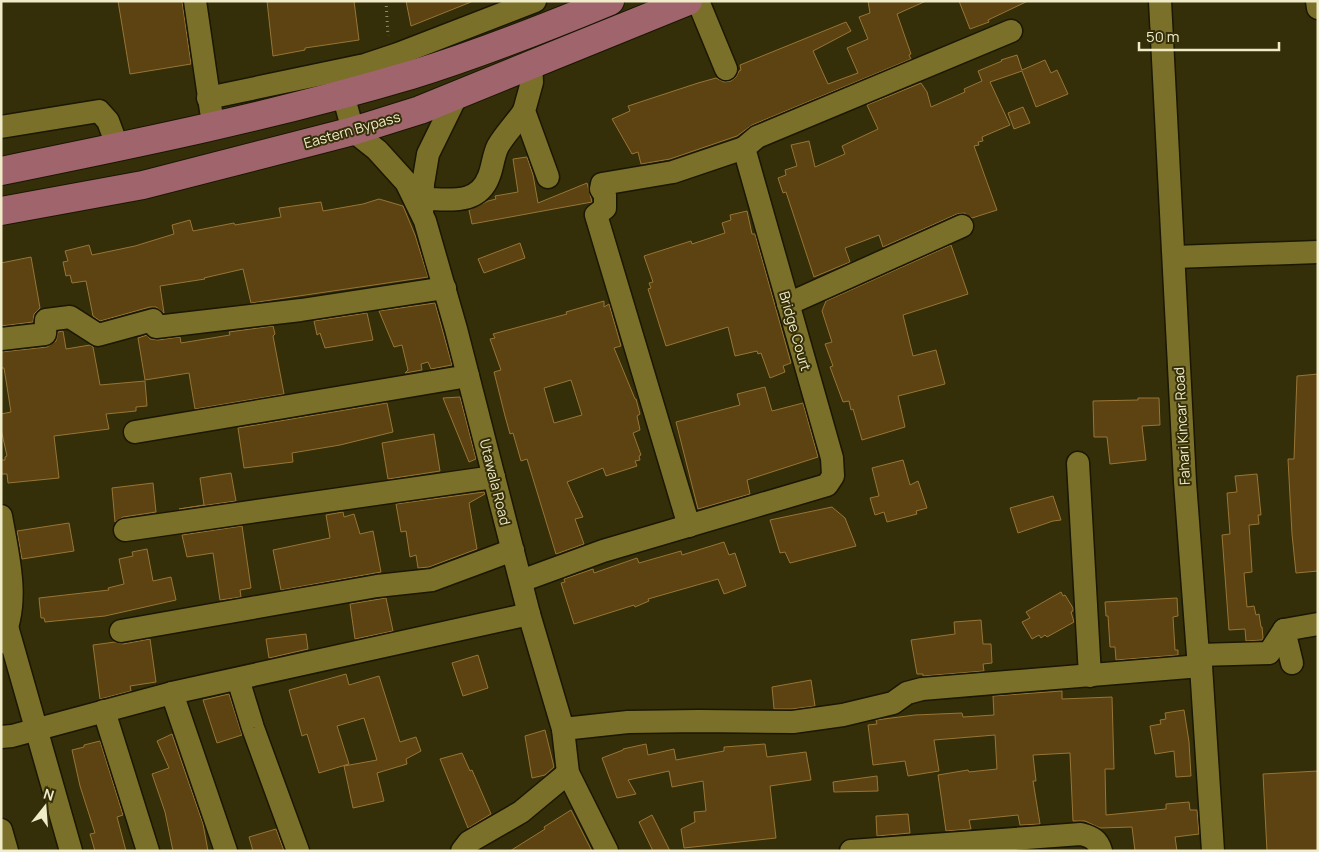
<svg xmlns="http://www.w3.org/2000/svg" width="1319" height="852" viewBox="0 0 1319 852" font-family="Manrope,sans-serif">
	<style>
		.building { fill: #5c4311; stroke: #977536; fill-rule: evenodd }
		.lines { fill: none; stroke-linecap: round; stroke-linejoin: round }
		.minor-casing { stroke: #1a1703; stroke-width: 25 }
		.major-casing { stroke: #1a1703; stroke-width: 30 }
		.path { stroke: #8f8a65; stroke-width: 3; stroke-dasharray: 1 4; stroke-linecap: butt }
		.minor { stroke: #7b7029; stroke-width: 22 }
		.major { stroke: #a0646d; stroke-width: 28 }
		.labels { text-anchor: middle; stroke-width: 4; stroke-linejoin: round; paint-order: stroke }
		.street-label { font-size: 14px; fill: #f0ebc8; stroke: #352f09 }
	</style>
	<rect width="100%" height="100%" fill="#352f09"/>
	<g class="building">
		<path d="M118 1H182L191 64 130 74Z"/>
		<path d="M267 1H354L359 40 305 48V50L273 56Z"/>
		<path d="M406 1H471V2L411 26Z"/>
		<path d="M868 1H926L897 14 911 54 909 55 911 59 752 125 737 136 670 159 641 164 638 152 632 154 612 119 630 111 628 106 698 83 716 78 724 82 731 81 736 77 739 71 741 70 740 65 846 22 851 31 813 51 828 84 858 73 847 48 868 39 859 17 870 13Z"/>
		<path d="M959 1H1028L988 20 989 22 970 29Z"/>
		<path d="M1017 55 1022 70 1045 60 1051 73 1057 70 1068 94 1036 107 1022 71 990 82 1010 125 982 137 983 141 978 142 979 145 974 146 997 210 972 218 964 213 957 214 883 247 879 235 845 248 850 262 814 277 786 192 783 193 778 178 786 175 785 170 797 166 791 145 809 141 815 167 845 154 842 146 878 129 867 105 921 83 927 92 931 107 965 92 964 89 982 81 978 71 1002 61 1001 60Z"/>
		<path d="M1023 107 1030 123 1014 129 1008 113Z"/>
		<path d="M527 157 533 175 538 203 587 183 592 202 472 224 469 210 488 201 496 199 495 196 518 192 513 159Z"/>
		<path d="M379 199 403 206 415 235 428 277 251 303 243 269 204 278 205 279 160 286 164 313 156 307H150L100 321 93 316 86 281 72 283 70 275 66 276 63 262 68 261 65 251 89 245 92 255 135 246 174 234 172 225 190 220 193 231 234 223 235 225 281 217 279 208 321 202 323 211 363 204Z"/>
		<path d="M747 211 752 234H755L791 363 783 366 785 372 770 378 761 353 758 354 757 351 735 356 728 327 666 346 648 289 651 288 649 283 653 282 644 256 691 241 692 244 725 233 722 223 731 220 730 215Z"/>
		<path d="M520 243 525 258 484 273 478 259Z"/>
		<path d="M951 245 968 294 903 315 913 356 936 350 945 384 898 396 905 427 862 440 853 409 851 410 849 401 843 402 830 367 833 366 825 344 832 342 822 311 826 301Z"/>
		<path d="M31 257 40 308 34 314 33 322 1 326V263Z"/>
		<path d="M604 301V307L609 304 621 346 614 348 635 399H636L640 414 637 416 640 430 633 433 641 455 639 456 640 460 635 461 637 466 606 476 603 468 567 482 583 517 575 519 584 544 556 554 527 459 521 461 513 433 510 434 505 416 494 372 501 370 490 339 495 338 493 334 567 314 566 312ZM571 380 582 415 554 423 544 388Z"/>
		<path d="M435 303 452 365 431 369 428 362 421 364 422 370 405 373 408 370 402 345 394 347 379 311Z"/>
		<path d="M367 313 373 340 325 348 320 333 317 335 314 321Z"/>
		<path d="M273 326 275 334 273 336 284 394 195 409 189 373 145 380 138 338 147 335 150 339 158 340 180 337 181 343 230 335 229 332Z"/>
		<path d="M63 331 66 349 90 345 93 347 100 385 145 381 147 406 136 407V411L106 414 109 429 54 436 59 478 8 483 7 474H1V460H5V457L7 456 1 429V414L11 412 4 368H1V352L47 347 56 341 58 332Z"/>
		<path d="M1318 374V571L1296 573 1292 534 1288 459H1294L1297 376Z"/>
		<path d="M765 387 772 411 803 403 818 457 747 480 750 494 698 509 676 422 740 405 737 394Z"/>
		<path d="M460 397 476 459 469 462 443 398Z"/>
		<path d="M1138 398H1159L1160 425 1142 426 1146 460 1110 464 1107 437H1094L1093 401 1138 400Z"/>
		<path d="M387 403 393 432 340 445 292 453 293 462 244 468 238 428Z"/>
		<path d="M434 434 440 471 388 479 382 443Z"/>
		<path d="M903 460 910 485 918 481 927 508 916 511 917 514 887 522 884 512 875 515 870 498 879 496 872 468Z"/>
		<path d="M231 473 236 501 179 509 204 505 200 478Z"/>
		<path d="M1257 474 1261 515H1258L1259 524 1249 525 1252 572 1244 573 1247 607 1254 606 1256 615 1259 614 1261 627H1262L1263 638 1262 640 1246 641 1245 629 1229 630 1222 535 1230 534 1227 493 1237 492 1235 476Z"/>
		<path d="M153 483 156 512 123 517 115 522 112 488Z"/>
		<path d="M484 492 485 494 469 503 477 549 429 567 418 568 416 555 410 557 406 531 401 532 396 504Z"/>
		<path d="M1053 496 1061 520 1053 521 1018 533 1010 508Z"/>
		<path d="M832 507 845 518 856 546 790 563 785 552 780 553 770 520Z"/>
		<path d="M343 512 344 517 354 514 360 534 373 531 381 572 281 590 273 550 330 538 326 515Z"/>
		<path d="M69 523 74 551 22 559 17 531Z"/>
		<path d="M242 526 251 588 240 590 241 597 220 600 213 553 187 557 182 535Z"/>
		<path d="M724 542 729 555 735 553 746 586 724 594 718 579 648 599 649 601 635 607 634 605 574 624 561 583 565 582 564 579 593 569 594 573 637 558 639 563 681 551 682 555Z"/>
		<path d="M147 549 153 581 171 577 176 600 105 616 45 622 44 618H41L39 598 109 590 108 588 124 584 119 559 133 556 132 552Z"/>
		<path d="M1061 592 1063 596 1065 595 1073 608V611L1071 612 1074 622 1047 637 1045 635 1041 638 1039 635 1032 639 1022 622 1030 618 1026 612Z"/>
		<path d="M386 598 393 631 355 639 350 604Z"/>
		<path d="M1177 598 1178 616 1173 617 1175 650H1178V655L1116 660 1115 647H1110L1108 616H1106L1105 602Z"/>
		<path d="M981 620 983 644H991L992 663 983 664 984 671 923 676V674H917L911 640 955 634 954 622Z"/>
		<path d="M306 634 308 649 269 658 266 639Z"/>
		<path d="M150 639 156 682 130 686 131 691 100 699 93 645 115 642 123 644Z"/>
		<path d="M478 655 488 688 463 696 452 663Z"/>
		<path d="M346 674 349 685 379 676 400 742 416 737 421 751 406 759 407 764 377 773 384 801 353 808 344 766 377 760 364 718 337 726 349 764 319 773 307 734 302 736 289 690Z"/>
		<path d="M811 680 815 706 792 709H774L772 687Z"/>
		<path d="M1062 691V699L1112 697 1114 769H1105L1106 815 1166 809V804L1189 802 1190 810H1197L1199 834 1175 837 1177 851H1135L1132 827 1100 828 1085 821H1073L1070 753 1033 755 1036 781H1033L1040 824 1020 825 1018 815 969 820 971 829 946 831 938 775 968 770 969 772 997 769 995 735 934 740 939 771 908 776 905 761 873 765 868 725 877 724 876 720 915 715 962 713 963 717 994 715 993 696Z"/>
		<path d="M229 694 242 735 217 743 203 700Z"/>
		<path d="M1184 710 1189 742 1191 776 1176 777 1174 751 1155 754 1150 726 1161 724 1160 720 1166 719 1165 713Z"/>
		<path d="M545 730 554 767 545 775 532 778 525 736Z"/>
		<path d="M172 734 203 824 208 851H173L165 812 152 774 169 768 157 741Z"/>
		<path d="M100 741 123 815 117 817 126 851H95L90 834 95 833 80 786 72 750 84 747V745Z"/>
		<path d="M646 744 648 755 674 749 676 760 724 751V747L765 744 767 757 806 752 811 780 770 786 776 838 684 848 681 829 695 822 694 812 706 811 703 781 672 787 669 771 628 780 636 794 617 798 602 758 623 750V749Z"/>
		<path d="M462 753 470 771 472 770 491 814 468 828 440 759Z"/>
		<path d="M1318 771V851H1267L1263 774Z"/>
		<path d="M877 776 878 791 834 792 833 782Z"/>
		<path d="M571 810 592 851H510L545 829 544 827Z"/>
		<path d="M908 814 910 833 877 836 876 816Z"/>
		<path d="M652 815 670 851H653L639 822Z"/>
		<path d="M276 829 284 851H253L249 837Z"/>
	</g>
	<g class="lines">
		<defs>
			<g id="minor">
				<path d="M195 1 211 111"/>
				<path d="M698 1 726 69"/>
				<path d="M1160 1 1185 482 1198 655 1201 666 1213 851"/>
				<path d="M1317 1 1318 8"/>
				<path d="M531 65 532 82 524 111 548 177"/>
				<path d="M343 94 353 131 377 150 406 182 425 221 456 329 529 614 563 729 568 773 607 851"/>
				<path d="M208 98 365 65 398 54 535 1"/>
				<path d="M1 127 99 111 108 121 118 148"/>
				<path d="M423 199C449 199 478 206 489 176 493 166 493 156 498 146 505 134 516 123 524 111"/>
				<path d="M422 213 423 184 428 154 457 95"/>
				<path d="M1174 257 1318 252"/>
				<path d="M788 304 962 226"/>
				<path d="M1 339 45 334 46 320 70 317 98 335 153 320 156 327 301 310 445 288"/>
				<path d="M135 432 468 376"/>
				<path d="M1078 463 1090 676"/>
				<path d="M1 516C8 556 21 604 1 642"/>
				<path d="M689 526 596 215 605 208V195L601 189 602 184 673 172 744 148"/>
				<path d="M125 530 494 477"/>
				<path d="M521 581 603 551 827 485 833 476 832 458 744 148 757 137 1011 31"/>
				<path d="M8 630 71 851"/>
				<path d="M1284 630 1292 663"/>
				<path d="M121 631 377 586 432 580 513 550"/>
				<path d="M1198 655 1269 653 1284 630 1318 624"/>
				<path d="M238 679 253 728 298 851"/>
				<path d="M172 693 226 851"/>
				<path d="M104 711 148 851"/>
				<path d="M563 729 628 722 699 721 793 722 843 715 893 703 907 693 922 689 1201 666"/>
				<path d="M1 737 12 736 172 693 529 614"/>
				<path d="M1 830 7 851"/>
				<path d="M462 851 469 842 521 812 568 773"/>
				<path d="M851 851 1081 834C1092 837 1098 840 1101 851"/>
			</g>
			<g id="major">
				<path d="M1 171C139 143 276 115 411 75 479 54 545 28 610 1"/>
				<path d="M1 211 143 185 353 131 420 110 688 1"/>
			</g>
		</defs>
		<use href="#minor" class="minor-casing"/>
		<use href="#major" class="major-casing"/>
		<path class="path" d="M386 1 388 36"/>
		<use href="#minor" class="minor"/>
		<use href="#major" class="major"/>
	</g>
	<g class="labels">
		<g class="street-label">
			<text transform="translate(352 130) rotate(-16)" y="5">Eastern Bypass</text>
			<text transform="translate(795 331) rotate(74)" y="5">Bridge Court</text>
			<text transform="translate(1182 426) rotate(-93)" y="5">Fahari Kincar Road</text>
			<text transform="translate(495 482) rotate(76)" y="5">Utawala Road</text>
		</g>
	</g>
	<rect width="1319" height="852" fill="none" stroke="#f0ebc8" stroke-width="5"/>
	<g transform="translate(45 807) rotate(17)" stroke="#352f09" stroke-width="4" paint-order="stroke">
	<path d="M0-4L9 19L0 12L-9 19Z" fill="#f0ebc8"/>
	<text y="-8" font-size="14" font-weight="bold" text-anchor="middle" fill="#f0ebc8">N</text>
	</g>
	<path d="M1139 42v8h140v-8" fill="none" stroke="#f0ebc8" stroke-width="2.5"/>
	<text x="1146" y="42" font-size="15" fill="#f0ebc8" stroke="#352f09" stroke-width="4" paint-order="stroke">50 m</text>
</svg>
